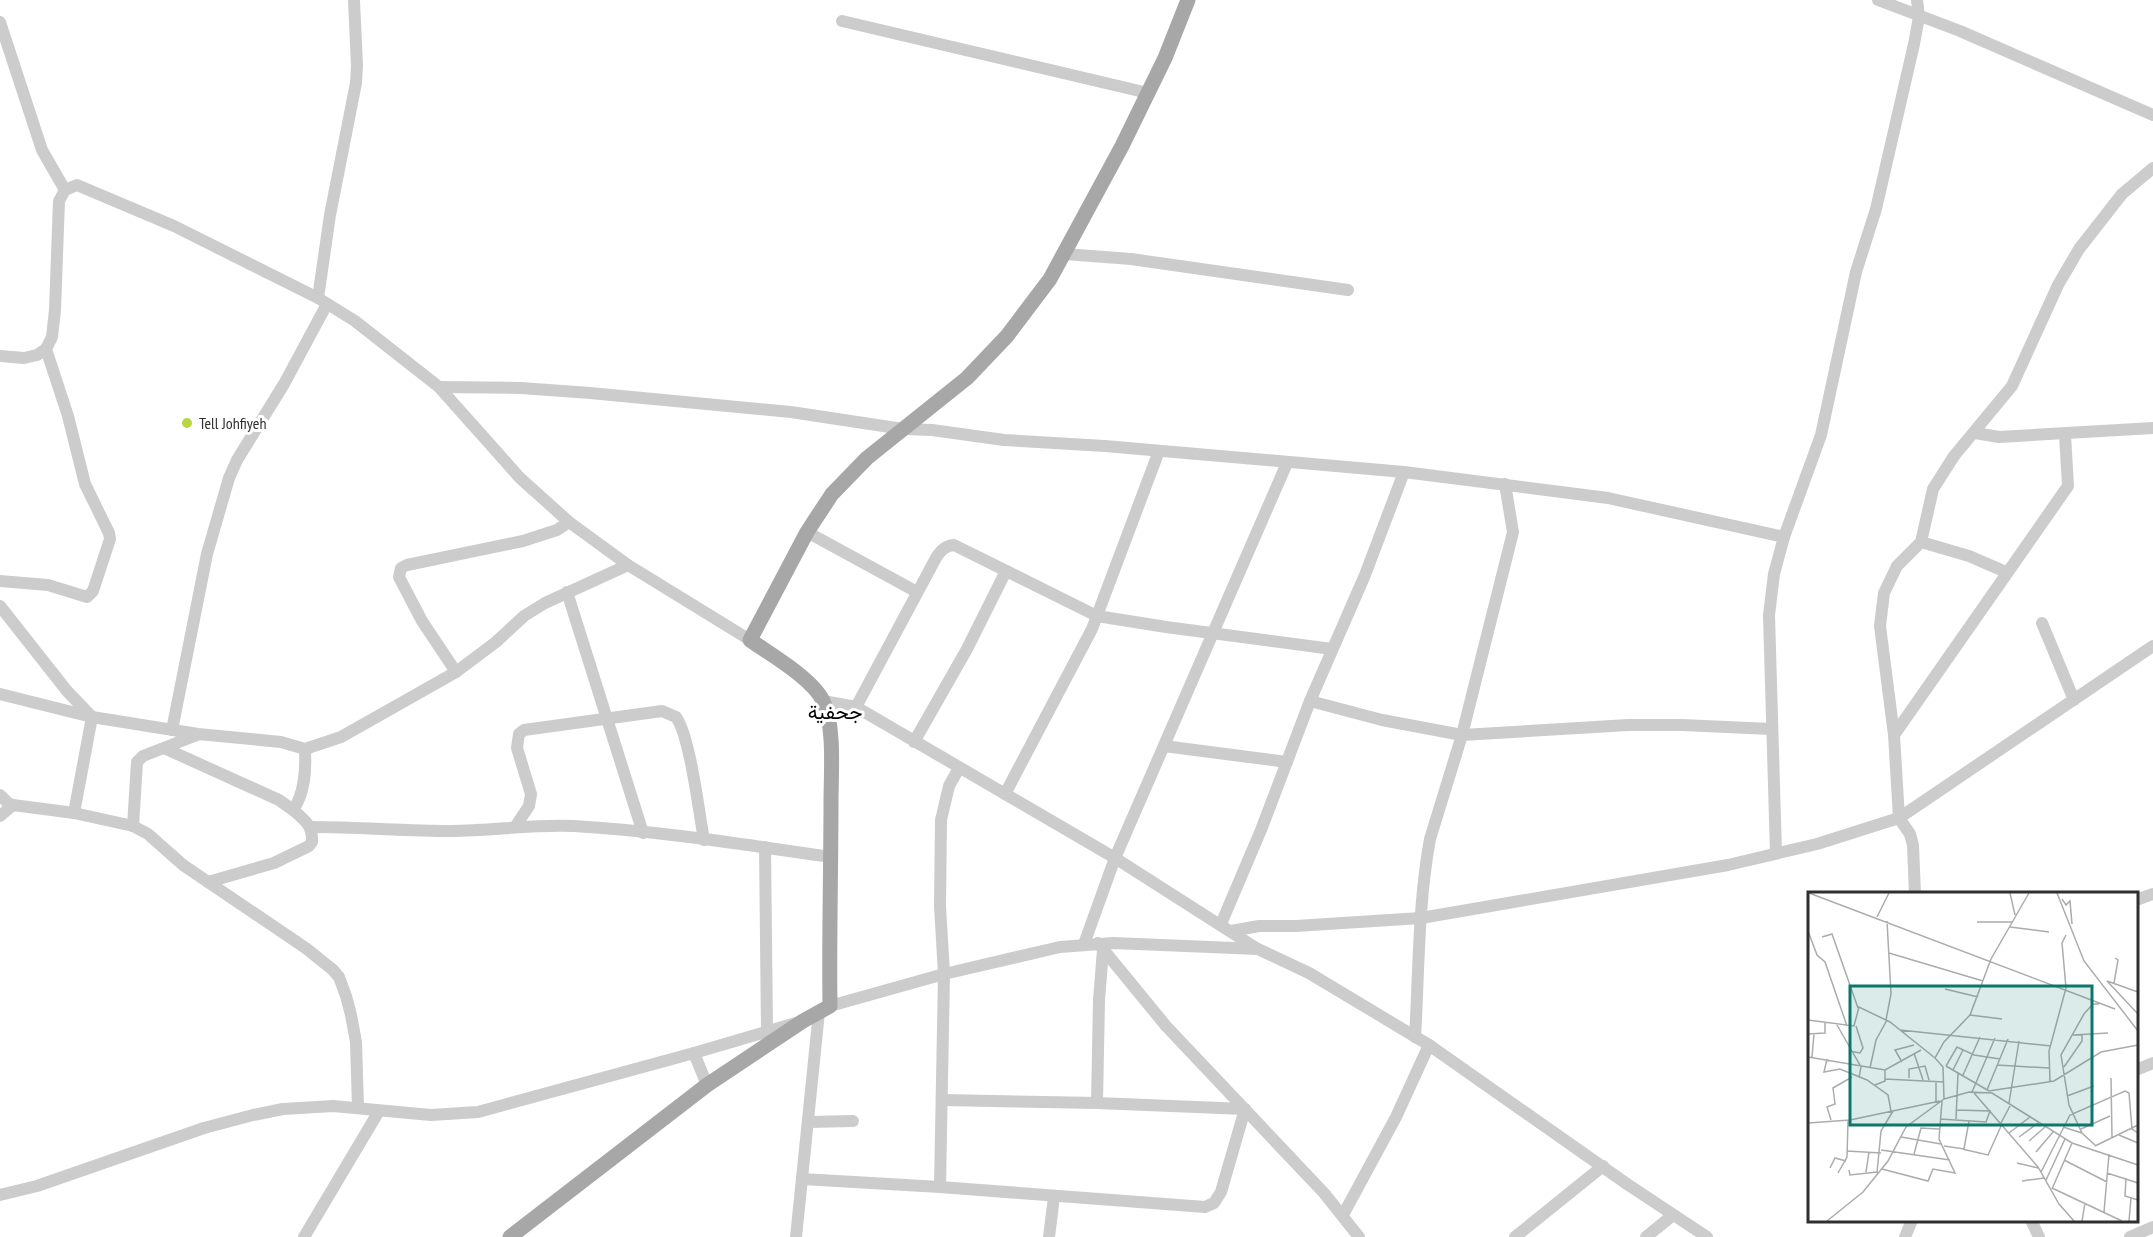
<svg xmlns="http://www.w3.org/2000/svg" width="2153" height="1237" viewBox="0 0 2153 1237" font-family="'PT Sans Narrow',Vazirmatn,sans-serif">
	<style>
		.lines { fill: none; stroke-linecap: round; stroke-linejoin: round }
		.minor { stroke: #ccc; stroke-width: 12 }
		.major { stroke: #a7a7a7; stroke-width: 15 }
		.poi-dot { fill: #bad642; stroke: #fff; stroke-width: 2 }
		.labels { text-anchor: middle; stroke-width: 6; stroke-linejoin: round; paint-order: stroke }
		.poi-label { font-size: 16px; fill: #2f2f2f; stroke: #fff; text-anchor: start }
		.quarter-label { font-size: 20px; fill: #000; stroke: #fff }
		.inset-road { fill: none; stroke: #acacac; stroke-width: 1.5 }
		.view { fill: #0f766e; fill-opacity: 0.15; stroke: #0f766e; stroke-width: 3 }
		.inset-edge { fill: none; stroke: #2f2f2f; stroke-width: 3 }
	</style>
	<rect width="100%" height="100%" fill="#fff"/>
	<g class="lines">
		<g class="minor">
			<path d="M1878 0 1960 31 2153 115"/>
			<path d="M842 21 1148 93"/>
			<path d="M0 22 42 150 65 190"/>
			<path d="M1065 254 1131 259 1348 290"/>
			<path d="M318 298 330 215 356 83 357 66 354 0"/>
			<path d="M0 356 24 358 37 355 46 349 52 337 55 310 59 201 65 190 77 185 174 226 318 298 355 321 439 387 520 478 569 522 628 565 750 640"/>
			<path d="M439 387 521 388 590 393 791 412 903 429 932 430 1004 440 1105 446 1404 472 1608 498 1784 537"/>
			<path d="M1975 433 1999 437 2153 428"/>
			<path d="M807 532 917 592"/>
			<path d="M1921 542 1969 556 2006 572"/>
			<path d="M0 581 48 585 87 597 93 591 110 539 109 533 85 484 68 416 46 349"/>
			<path d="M567 592 643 833"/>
			<path d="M0 606 67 691 92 717 74 813"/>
			<path d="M2042 623 2074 700"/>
			<path d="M456 672 422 621 399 577 401 568 407 565 523 541 557 530 569 522"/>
			<path d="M0 694 92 717 198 734 281 742 305 749 341 737 456 672 496 642 524 616 545 603 628 565"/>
			<path d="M823 701 856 707 1115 858 1256 948"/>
			<path d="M1310 701 1382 720 1462 735 1628 725H1682L1771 729"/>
			<path d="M856 707 937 556C942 550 945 546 954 545L1097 616 1166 627 1332 649"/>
			<path d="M172 730 207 554 229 478 237 460 284 384 327 304"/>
			<path d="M1894 735 2068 486 2065 435"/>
			<path d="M914 742 967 649 1006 571"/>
			<path d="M1164 746 1287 762"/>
			<path d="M164 748 279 800 293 810"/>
			<path d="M1005 794 1092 629 1159 451"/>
			<path d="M0 795 8 803 13 805 74 813 133 826 148 834 183 865 307 949 333 970 339 977 346 996 351 1015 356 1042 358 1108"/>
			<path d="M0 816 13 805"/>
			<path d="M133 826 137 762 143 756 197 735"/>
			<path d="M311 827C358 827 404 831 451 831 492 831 533 824 574 826 660 831 746 845 831 857"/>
			<path d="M515 827 529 806 531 794 517 748 519 734 524 730 662 711 676 717C690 736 699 813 704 840"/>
			<path d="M765 847 767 1031"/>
			<path d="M1776 853 1769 615 1774 574 1784 537 1821 435 1856 272 1876 209 1914 44 1919 17 1917 0"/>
			<path d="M208 882 274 863 309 846 312 842C313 826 305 820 293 810 305 793 306 770 305 749"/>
			<path d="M1915 894 1913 845 1910 834 1899 818 1894 735 1880 626 1884 593 1897 566 1921 542 1933 489 1954 456 2012 386 2058 285 2079 249 2122 194 2153 168"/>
			<path d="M2136 900 2153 894"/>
			<path d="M1221 924 1261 830 1310 701 1365 575 1404 472"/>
			<path d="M1231 931 1259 926H1296L1421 918 1728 865 1817 844 1899 818 2153 646"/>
			<path d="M1098 943 1166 1026 1324 1193 1359 1237"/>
			<path d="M1084 944 1115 858 1287 463"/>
			<path d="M830 1006 944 974 1060 947 1113 943 1258 949 1309 973 1429 1045 1627 1184 1707 1237"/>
			<path d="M1415 1037C1419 971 1418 904 1430 839L1462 735 1513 532 1505 484"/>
			<path d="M694 1053 707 1085"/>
			<path d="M2136 1070 2153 1063"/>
			<path d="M1097 1103 1099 1000 1103 950"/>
			<path d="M809 1122 853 1121"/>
			<path d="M802 1179 940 1187 1205 1207 1214 1203 1221 1192 1245 1109 1097 1103 942 1100"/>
			<path d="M940 1187 944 974 940 906 941 820 949 786 959 768"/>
			<path d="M0 1195 37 1186 204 1128 253 1115 283 1109 333 1106 431 1115 478 1112 694 1053 796 1023"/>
			<path d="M1343 1215 1396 1117 1429 1045"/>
			<path d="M2031 1220 2039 1237"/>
			<path d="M304 1237 379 1111"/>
			<path d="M796 1237 819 1012"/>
			<path d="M1049 1237 1054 1197"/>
			<path d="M1515 1237 1603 1166"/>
			<path d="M1646 1237 1673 1215"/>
			<path d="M1905 1237 1912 1220"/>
			<path d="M2130 1237 2153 1227"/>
		</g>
		<path class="major" d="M510 1237 707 1085 803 1021 830 1006C829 938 831 869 831 801 831 773 835 726 823 701 813 679 770 654 750 640L807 532 832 494 867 458 967 378 1007 336 1050 279 1122 146 1165 58 1188 0"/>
	</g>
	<circle class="poi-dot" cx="187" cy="423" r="6"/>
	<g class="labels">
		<g class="poi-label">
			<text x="199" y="429">Tell Johfiyeh</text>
		</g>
		<g class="quarter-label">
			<text x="835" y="719">جحفية</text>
		</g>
	</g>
	<g transform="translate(1808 892)">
		<rect width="330" height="330" fill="#fff"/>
		<path class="inset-road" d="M1 1 307 117M202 1 207 23M249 1 276 69 330 139M254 7 258 13 262 9 264 32M69 25 81 1M169 30H204M202 35 241 40M0 39 9 63 17 70 39 134M14 45 24 42 50 116M81 61 175 89M306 91 310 68 307 66M137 97 170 105M330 100 299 89 330 122M162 123 194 127M0 128 46 134 51 115 82 130 127 166M78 128 83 102 79 29M29 133 53 175 51 186M92 138 243 154M0 142 17 141V131M265 143 300 141M41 159 52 161 55 156 48 134M106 161 115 188M0 165 77 178 113 158M4 165 6 142M19 167 16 180 32 177 59 188 80 203 83 219M94 170 87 158 106 153M189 173 241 176M138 174 149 155 166 163 192 167M138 174 181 199M256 175 274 149V143M62 176 68 148 79 128M145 178 155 158M155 183 172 145M101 186V177L117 174 121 188M303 186 304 246M77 187 136 190M128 190V210M242 190 241 159 258 96 254 51 258 43M67 193 77 189V178M179 198 200 147M181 199 246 189 293 160 330 153M164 200 187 146M166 201 230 275 251 312 266 329M259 204 286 194M136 207 161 200 184 201 264 251 330 273M201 211 211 149M132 227 178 230 182 219 148 218M148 227 150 181M23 228 19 215 27 212 25 196 44 185M0 231 42 228 132 209M193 231 203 212M255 235 274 241M273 237 302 224M201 241 222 225M311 243 330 251M93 245 133 252M211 245 230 231M221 249 237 235M136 254 156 257 161 229M287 254 330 233M288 254 274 241 261 213 253 163 276 122 285 112H291M154 257 180 263 194 232M73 258 142 268M39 259 73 261M228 260 245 240M106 262 113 236 131 237M256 268 299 290M209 271 230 276M22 276 27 266 38 269M74 277 120 289 125 277 147 281 131 247 134 209M41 278 42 283 69 280M58 280 61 260M233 280 262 223 317 199 321 201 324 237 330 241M30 281 39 265 40 229M69 281 73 239 85 219M299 281 330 291M318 286 317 304 330 308M238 288 257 247M214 289 236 286M244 296 314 329M244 297 264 251M296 320 301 262M19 329 55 300 80 269 98 235 136 207 135 175 127 166 136 150 162 123 183 67 221 1M274 329 277 311M321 329 323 306"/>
		<path class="view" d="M42 94H284V233H42Z"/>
		<rect width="330" height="330" class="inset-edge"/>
	</g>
</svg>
